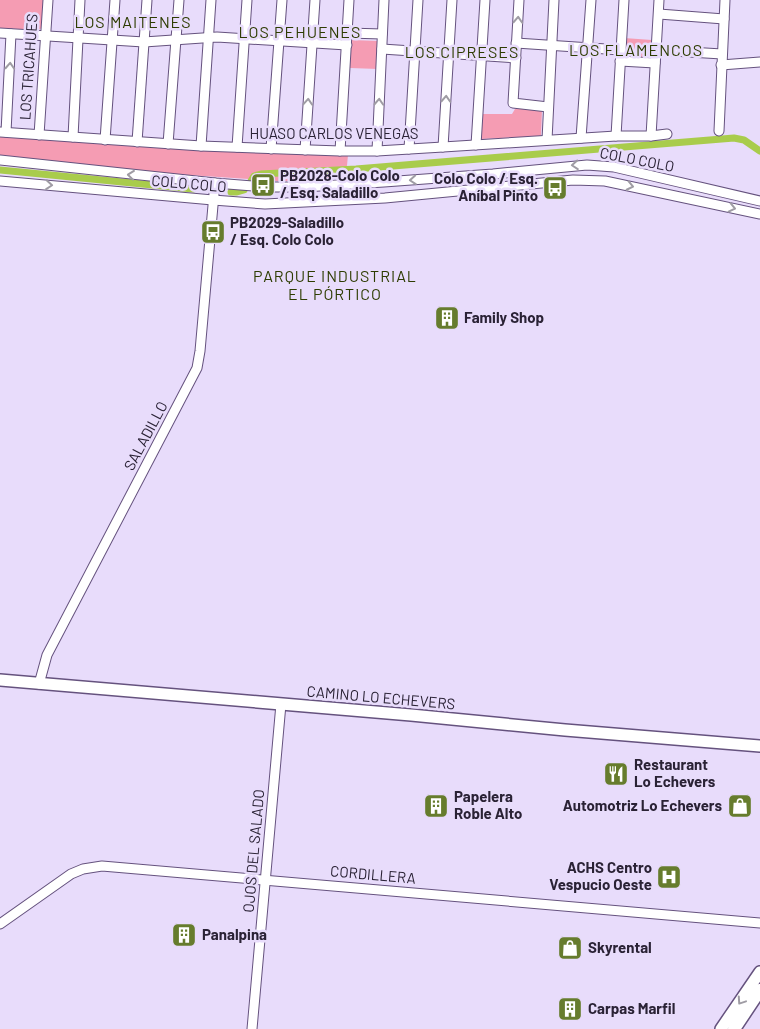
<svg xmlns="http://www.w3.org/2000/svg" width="760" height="1029" viewBox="0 0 760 1029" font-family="Barlow,sans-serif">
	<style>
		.green { fill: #f59cb3 }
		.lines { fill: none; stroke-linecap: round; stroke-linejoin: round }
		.canal { stroke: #a9cc4c; stroke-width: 7 }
		.minor-casing { stroke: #65527e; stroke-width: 11 }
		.major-casing { stroke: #65527e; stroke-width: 14 }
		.highway-casing { stroke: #65527e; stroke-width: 15 }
		.minor { stroke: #fff; stroke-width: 9 }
		.major { stroke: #fff; stroke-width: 11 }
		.highway { stroke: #fff; stroke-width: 12 }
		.oneway { stroke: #9f9ca4 }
		.labels { text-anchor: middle; stroke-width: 5; stroke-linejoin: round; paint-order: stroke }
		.street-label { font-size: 15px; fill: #2a2235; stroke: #e8dcfb }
		.poi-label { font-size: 15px; font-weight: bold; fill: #2a2235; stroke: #e8dcfb; text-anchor: start }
		.neighbourhood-label { font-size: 16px; letter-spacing: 1px; fill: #2e3c02; stroke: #e8dcfb }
	</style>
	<rect width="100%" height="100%" fill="#e8dcfb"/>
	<g class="green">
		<path d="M0 0H44L42 28 38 30 0 28Z"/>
		<path d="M624 38 652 40 650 59 623 58Z"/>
		<path d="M351 40 379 41 378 69 350 68Z"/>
		<path d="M515 109H542L541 136 481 139V114H512Z"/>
		<path d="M0 136 348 155 346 176 296 181H277L174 174 0 155Z"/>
	</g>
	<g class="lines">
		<g class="canal">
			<path d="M0 170 193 189"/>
			<path d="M251 181 254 176 261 174 356 169 734 138 744 140 760 151"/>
			<path d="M231 192H237L244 190"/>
		</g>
		<defs>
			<g id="minor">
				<path d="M519 0 513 103 548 107"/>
				<path d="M659 14 724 19"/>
				<path d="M0 33 144 42 217 37 347 45"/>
				<path d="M348 33 382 34"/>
				<path d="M516 43 621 50"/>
				<path d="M382 49 516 58"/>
				<path d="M656 50 722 54"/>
				<path d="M620 61 655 63"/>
				<path d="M721 65 760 62"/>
				<path d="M719 131 725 0"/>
				<path d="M0 132 201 146 340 151H377L443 147 616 136H651L667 134"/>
				<path d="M6 132 11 34"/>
				<path d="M39 135 48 0"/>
				<path d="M616 136 624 0"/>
				<path d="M651 136 659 0"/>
				<path d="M73 137 80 0"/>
				<path d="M581 138 591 0"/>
				<path d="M105 140 115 0"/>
				<path d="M547 140 554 0"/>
				<path d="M137 142 147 0"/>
				<path d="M168 144 179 0"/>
				<path d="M476 145 485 0"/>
				<path d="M201 146 211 0"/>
				<path d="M237 147 247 0"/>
				<path d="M443 147 452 0"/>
				<path d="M271 149 282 0"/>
				<path d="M409 149 418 0"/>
				<path d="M305 150 315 0"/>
				<path d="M340 151 349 0"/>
				<path d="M377 151 384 0"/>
				<path d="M0 160 215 183 264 187H304L384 182 493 174 587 165 614 167 760 201"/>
				<path d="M0 181 213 200 265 204 385 198 573 180 605 181 760 214"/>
				<path d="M39 684 47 655 197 368 200 351 215 183"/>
				<path d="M0 924 71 874 83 869 102 866 760 923"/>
				<path d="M252 1029 281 704"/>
			</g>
			<g id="major">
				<path d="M0 680 411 715 565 730 760 746"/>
				<path d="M721 1029 760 972"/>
			</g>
			<path id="highway" d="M734 1029 760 990"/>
		</defs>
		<use href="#minor" class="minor-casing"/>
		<use href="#major" class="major-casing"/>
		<use href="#highway" class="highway-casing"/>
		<use href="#minor" class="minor"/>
		<use href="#major" class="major"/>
		<use href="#highway" class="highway"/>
	</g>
	<defs><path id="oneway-chevron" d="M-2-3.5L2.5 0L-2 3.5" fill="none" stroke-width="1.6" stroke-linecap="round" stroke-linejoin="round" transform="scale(1.25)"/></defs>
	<g class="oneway">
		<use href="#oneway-chevron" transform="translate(518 20) rotate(-87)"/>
		<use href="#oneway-chevron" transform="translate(10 66) rotate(-87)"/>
		<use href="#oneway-chevron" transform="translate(446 99) rotate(-87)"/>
		<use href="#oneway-chevron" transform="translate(308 102) rotate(-86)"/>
		<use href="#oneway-chevron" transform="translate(379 102) rotate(-87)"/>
		<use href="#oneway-chevron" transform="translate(575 165) rotate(176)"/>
		<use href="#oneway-chevron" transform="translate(131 175) rotate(-174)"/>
		<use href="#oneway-chevron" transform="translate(413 180) rotate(176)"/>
		<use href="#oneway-chevron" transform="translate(49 185) rotate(5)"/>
		<use href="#oneway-chevron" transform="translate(630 186) rotate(12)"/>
		<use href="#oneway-chevron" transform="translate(732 208) rotate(13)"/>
		<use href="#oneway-chevron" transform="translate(741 1001) rotate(124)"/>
	</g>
	<defs>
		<symbol id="bus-square" viewBox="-11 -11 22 22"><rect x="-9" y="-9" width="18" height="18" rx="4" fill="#667c2d" stroke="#e8dcfb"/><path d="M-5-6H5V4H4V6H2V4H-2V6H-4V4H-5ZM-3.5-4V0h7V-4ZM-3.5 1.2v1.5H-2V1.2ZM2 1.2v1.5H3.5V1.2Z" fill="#fff"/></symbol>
		<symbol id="building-square" viewBox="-11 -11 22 22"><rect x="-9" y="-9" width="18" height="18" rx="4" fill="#667c2d" stroke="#e8dcfb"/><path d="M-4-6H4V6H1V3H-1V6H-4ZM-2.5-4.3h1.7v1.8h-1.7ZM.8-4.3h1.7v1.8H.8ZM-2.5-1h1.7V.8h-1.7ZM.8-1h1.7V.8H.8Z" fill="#fff"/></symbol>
		<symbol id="restaurant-square" viewBox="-11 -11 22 22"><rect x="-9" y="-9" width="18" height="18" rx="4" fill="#667c2d" stroke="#e8dcfb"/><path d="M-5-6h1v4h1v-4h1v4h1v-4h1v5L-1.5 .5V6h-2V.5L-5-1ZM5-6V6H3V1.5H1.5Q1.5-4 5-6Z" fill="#fff"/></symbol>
		<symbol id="shop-square" viewBox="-11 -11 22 22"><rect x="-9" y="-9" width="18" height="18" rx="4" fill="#667c2d" stroke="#e8dcfb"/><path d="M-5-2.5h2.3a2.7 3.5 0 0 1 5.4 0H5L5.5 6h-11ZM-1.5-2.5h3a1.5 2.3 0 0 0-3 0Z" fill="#fff"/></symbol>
		<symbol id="hospital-square" viewBox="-11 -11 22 22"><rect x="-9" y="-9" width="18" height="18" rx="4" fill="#667c2d" stroke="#e8dcfb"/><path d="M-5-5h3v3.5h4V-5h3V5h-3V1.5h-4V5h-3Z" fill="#fff"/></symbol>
	</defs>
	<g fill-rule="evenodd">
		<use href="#bus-square" x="249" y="171" width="28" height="28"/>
		<use href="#bus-square" x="541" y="174" width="28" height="28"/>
		<use href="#bus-square" x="199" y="218" width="28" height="28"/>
		<use href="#building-square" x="433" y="304" width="28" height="28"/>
		<use href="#restaurant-square" x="602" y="760" width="28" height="28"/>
		<use href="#building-square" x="422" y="792" width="28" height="28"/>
		<use href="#shop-square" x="726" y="792" width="28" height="28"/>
		<use href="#hospital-square" x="655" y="863" width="28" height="28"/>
		<use href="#building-square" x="170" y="921" width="28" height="28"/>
		<use href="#shop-square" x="556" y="934" width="28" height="28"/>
		<use href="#building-square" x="556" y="995" width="28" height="28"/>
	</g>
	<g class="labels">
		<g class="street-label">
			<text transform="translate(29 67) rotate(-86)" y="5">LOS TRICAHUES</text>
			<text x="334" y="139">HUASO CARLOS VENEGAS</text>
			<text transform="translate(637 160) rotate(11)" y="5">COLO COLO</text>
			<text transform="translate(189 184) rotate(5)" y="5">COLO COLO</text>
			<text transform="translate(146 436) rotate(-62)" y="5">SALADILLO</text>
			<text transform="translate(381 698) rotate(5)" y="5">CAMINO LO ECHEVERS</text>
			<text transform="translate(254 851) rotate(-85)" y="5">OJOS DEL SALADO</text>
			<text transform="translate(373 875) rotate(5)" y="5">CORDILLERA</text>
		</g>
		<g class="poi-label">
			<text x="280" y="181">PB2028-Colo Colo<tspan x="280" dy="17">/ Esq. Saladillo</tspan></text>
			<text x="538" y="184" text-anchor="end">Colo Colo / Esq.<tspan x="538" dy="17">Aníbal Pinto</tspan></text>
			<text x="230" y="228">PB2029-Saladillo<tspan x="230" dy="17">/ Esq. Colo Colo</tspan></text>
			<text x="464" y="323">Family Shop</text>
			<text x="634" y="770">Restaurant<tspan x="634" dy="17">Lo Echevers</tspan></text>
			<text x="454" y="802">Papelera<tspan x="454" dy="17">Roble Alto</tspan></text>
			<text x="722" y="811" text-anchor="end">Automotriz Lo Echevers</text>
			<text x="652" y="873" text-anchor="end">ACHS Centro<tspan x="652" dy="17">Vespucio Oeste</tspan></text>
			<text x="202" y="940">Panalpina</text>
			<text x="588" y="953">Skyrental</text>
			<text x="588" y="1014">Carpas Marfil</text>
		</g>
		<g class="neighbourhood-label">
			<text x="133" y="28">LOS MAITENES</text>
			<text x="300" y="38">LOS PEHUENES</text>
			<text x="636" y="56">LOS FLAMENCOS</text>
			<text x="462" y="58">LOS CIPRESES</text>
			<text x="335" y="282">PARQUE INDUSTRIAL<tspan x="335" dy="18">EL PÓRTICO</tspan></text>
		</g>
	</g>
</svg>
